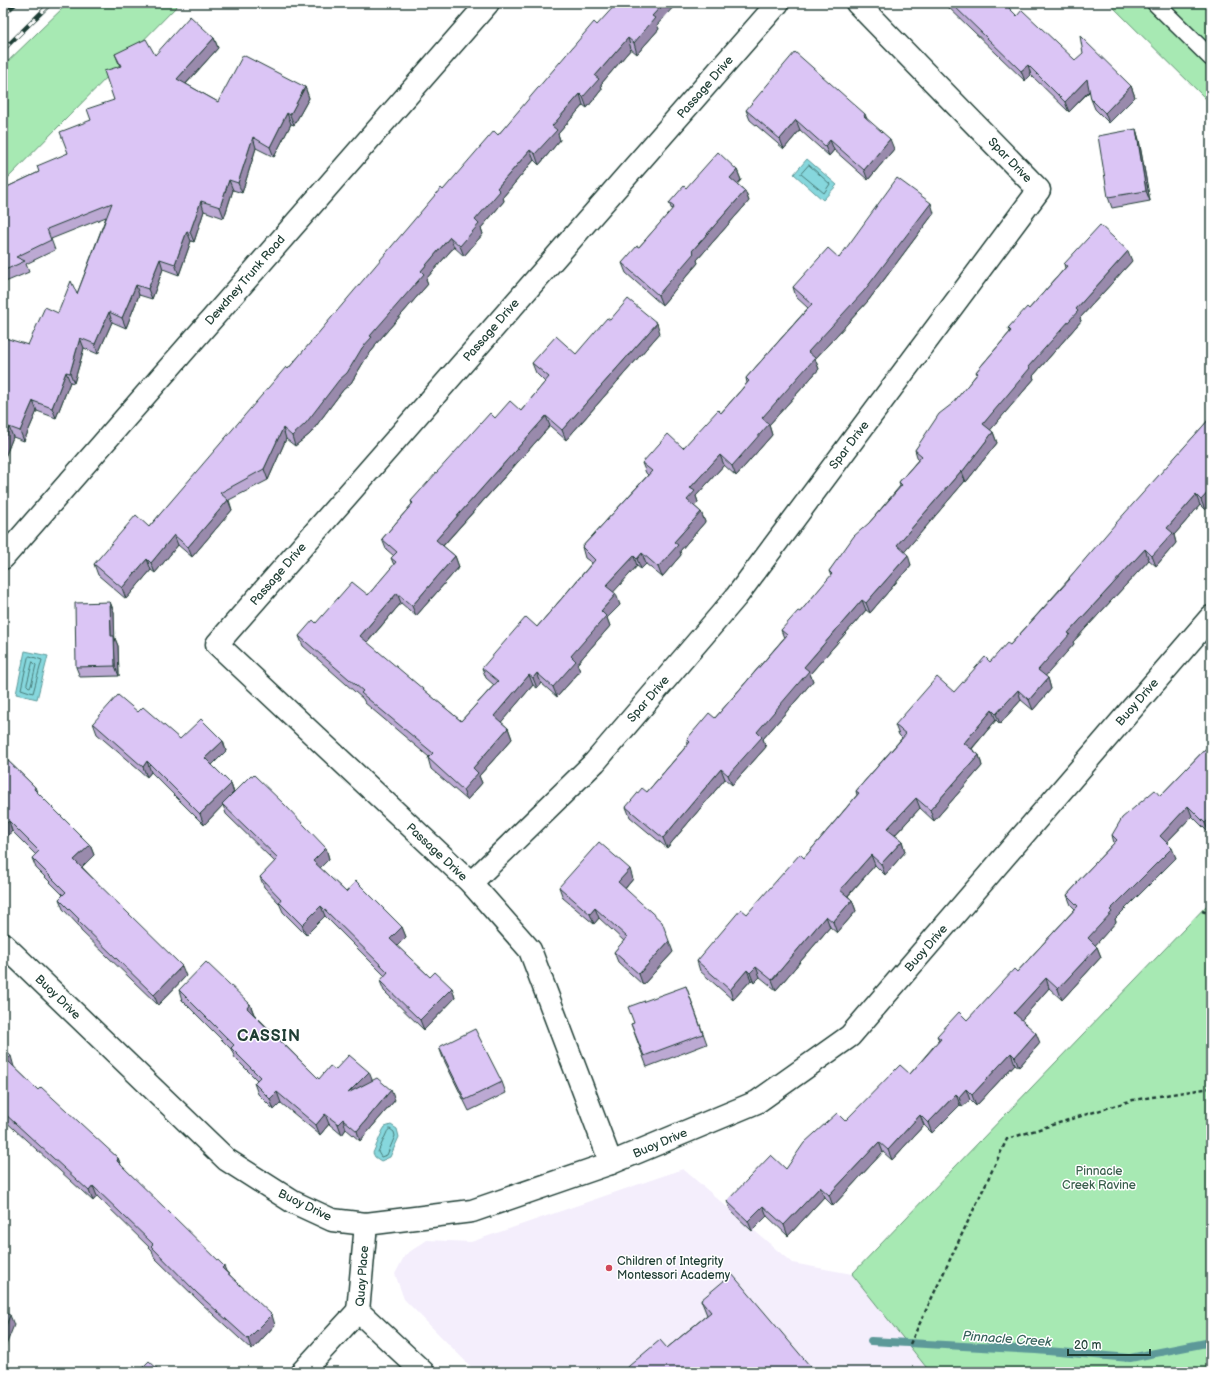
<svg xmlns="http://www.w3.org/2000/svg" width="1214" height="1375" viewBox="0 0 1214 1375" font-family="'Balsamiq Sans',sans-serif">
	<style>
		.built { fill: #f4eefc }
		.green { fill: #a7e9b3; stroke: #639374 }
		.water { fill: #86d7dd; stroke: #5d9999 }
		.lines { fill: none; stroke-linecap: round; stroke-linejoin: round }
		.shore { stroke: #487b78; stroke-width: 1 }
		.stream { stroke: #5d9999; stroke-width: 8 }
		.lane-casing { stroke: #1f3d34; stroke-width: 19 }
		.street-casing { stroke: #1f3d34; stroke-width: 25 }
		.secondary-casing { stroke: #1f3d34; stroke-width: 25 }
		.path { stroke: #1f3d34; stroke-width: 2.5; stroke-dasharray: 4 3; stroke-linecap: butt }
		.lane { stroke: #fff; stroke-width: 16 }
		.street { stroke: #fff; stroke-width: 22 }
		.secondary { stroke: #fff; stroke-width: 22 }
		.rail-casing { stroke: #1f3d34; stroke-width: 4.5 }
		.rail { stroke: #fff; stroke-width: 3; stroke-dasharray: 9; stroke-linecap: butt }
		.wall { fill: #bca9d3; stroke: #1f3d34 }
		.shaded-wall { fill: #998aac; stroke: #1f3d34 }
		.building { fill: #dbc5f5; stroke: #1f3d34 }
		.poi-dot { fill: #d1495b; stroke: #fff; stroke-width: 1.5 }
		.labels { text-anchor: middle; stroke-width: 3; stroke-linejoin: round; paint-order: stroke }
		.street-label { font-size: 12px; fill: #1f3d34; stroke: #fff }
		.park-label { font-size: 12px; fill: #3a5f4d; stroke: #fff }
		.poi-label { font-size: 12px; fill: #1f3d34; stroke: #fff; text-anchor: start }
		.water-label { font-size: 13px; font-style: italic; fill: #39645e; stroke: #fff }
		.district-label { font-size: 16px; font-weight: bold; letter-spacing: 1px; fill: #1f3d34; stroke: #fff }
	</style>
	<rect width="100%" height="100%" fill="#fff"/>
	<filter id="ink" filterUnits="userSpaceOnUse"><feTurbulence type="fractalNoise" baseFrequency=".025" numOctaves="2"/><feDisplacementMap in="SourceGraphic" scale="8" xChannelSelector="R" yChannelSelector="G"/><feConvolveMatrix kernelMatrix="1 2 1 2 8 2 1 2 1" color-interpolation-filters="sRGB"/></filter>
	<g filter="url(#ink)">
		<path class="built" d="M683 1169 792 1263 852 1274 930 1372H476L404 1299 395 1274 405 1255 427 1240 471 1242Z"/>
		<g class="green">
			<path d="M68 3H180L3 183V66Z"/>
			<path d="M1109 3H1211V104Z"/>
			<path d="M1211 901V1372H930L852 1274Z"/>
		</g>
		<g class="water">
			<path d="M807 159 837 185 823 200 794 174Z"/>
			<path d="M25 651 48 656 37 699 16 694Z"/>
			<path d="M391 1125 397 1129 399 1137 390 1157 381 1161 375 1157 373 1153 383 1130 385 1127Z"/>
		</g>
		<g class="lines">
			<g class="shore">
				<path d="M809 165 830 184 824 193 801 174Z"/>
				<path d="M30 656 42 660 33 693 21 689 28 658Z"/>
				<path d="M33 662 36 665 31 686 29 687 27 685Z"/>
				<path d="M390 1129 394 1132 395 1136 387 1155 381 1157 378 1152 387 1132Z"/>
			</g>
			<path class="stream" d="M871 1341 1036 1350 1130 1358 1211 1342"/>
			<defs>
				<path id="lane" d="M1155 3 1211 58"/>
				<g id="street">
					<path d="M471 883 595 762 736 597 1039 190 857 3"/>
					<path d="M3 944 227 1160 293 1202 332 1220 366 1224 472 1211 611 1163 757 1102 850 1036 1211 617"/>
					<path d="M611 1163 530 950 471 883 217 644 778 3"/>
					<path d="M358 1311 423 1372"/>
					<path d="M358 1311 366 1224"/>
					<path d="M302 1372 358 1311"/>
				</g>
				<path id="secondary" d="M3 558 488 3"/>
			</defs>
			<use href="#lane" class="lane-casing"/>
			<use href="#street" class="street-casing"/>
			<use href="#secondary" class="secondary-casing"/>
			<g class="path">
				<path d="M1202 911 1211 914"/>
				<path d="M910 1344 1007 1139 1133 1100 1211 1088"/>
			</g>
			<use href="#lane" class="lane"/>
			<use href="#street" class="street"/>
			<use href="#secondary" class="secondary"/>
			<defs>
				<g id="rail">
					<path d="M3 15 16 3"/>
					<path d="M3 50 51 3"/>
				</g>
			</defs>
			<use href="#rail" class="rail-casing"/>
			<use href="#rail" class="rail"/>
		</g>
		<g class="wall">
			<path d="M944 3H1004L1017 16 1075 60 1131 86 1135 97 1109 123 1095 109 1091 99 1090 91 1069 112 1031 75 1025 81Z"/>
			<path d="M597 25H657L659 29 637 54 631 49 601 84 602 89 587 108 583 105 558 134 560 140 539 165 534 160 503 197 504 201 481 228 483 234 464 256 454 247 426 279 428 284 375 345V347L366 358 351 383 343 390 310 434 295 446 286 439 268 480 229 500 232 510 192 557 178 545 155 573 151 570 126 599 98 575 94 564 149 527 288 369 443 190 498 135Z"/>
			<path d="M214 38 218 48 186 84 218 102 305 87 309 98 294 125 291 124 274 157 256 148 242 193 233 190 224 218 204 211 194 242 191 241 179 275 163 269 152 299 139 295 126 328 112 322 98 354 84 348 74 383 70 382 56 418 37 411 24 441 13 437 3 462V344L28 345 58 313 77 294 106 217 51 239 55 250 26 264 29 272 3 283V189L39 172 68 153 91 120 114 100 120 66 115 54 155 55Z"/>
			<path d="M746 110 865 114 867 119 894 149 868 180 834 150 829 156 800 130 784 149 750 120Z"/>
			<path d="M1136 129 1139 140 1150 201 1112 208 1108 197Z"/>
			<path d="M737 170 741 180 737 184 745 191 749 201 697 260 698 263 662 305 626 273 622 263 639 247 672 210 669 203 686 188Z"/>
			<path d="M934 213 868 301 815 359 819 369 769 425 772 435 736 476 724 465 696 496 698 502 694 506 701 512 705 522 680 551 681 555 662 577 646 564 641 569 637 566 613 592 620 605 607 618 610 626 577 664 580 671 557 697 541 683 537 688 533 685 501 722 508 728 512 739 479 776 482 783 467 800 431 769 428 758 429 757 365 703 363 699 303 646 299 636 316 623 368 595 394 565 391 558 394 556 386 549 382 539 412 504 411 501 495 418 521 411 545 382 536 373 532 363 576 354 610 320 660 333 566 440 550 426 443 546 455 556 459 567 416 616 401 603 367 643 461 721 494 685 486 678 482 668 537 627 592 563 585 558 582 547 648 475 646 473 642 463 683 448 721 413 747 383 746 378 808 308 796 297 793 287 839 258Z"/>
			<path d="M1132 261 1080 318 1081 321 1033 376 1034 379 990 430 993 432 997 443 966 482 965 481 904 552 911 565 870 613 866 610 810 674 813 681 763 739 766 747 732 785 725 779 667 848 630 817 626 807 647 792 688 744 687 739 715 718 784 638 781 630 800 612 831 576 829 571 900 486 899 482 918 460 915 450 977 374 976 372 1010 332 1008 328 1029 309 1065 268 1064 264Z"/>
			<path d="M1211 417 1205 510 1200 505 1174 535 1176 543 1156 566 1149 560 1073 642 1074 644 1045 676 1048 678 1051 689 1033 710 1021 700 1000 724 996 720 972 749 979 755 982 766 934 821 920 808 895 835 902 841 905 852 885 875 875 865 848 896 852 900 856 911 837 933 830 927 776 990 760 977 754 983 751 980 733 1000 700 971 697 961 747 914 804 858 857 795 856 791 902 738 899 735 895 725 954 692 1010 645 1069 579V578Z"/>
			<path d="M110 602 114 612V636L118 646 119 676 80 677 76 667Z"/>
			<path d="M138 712 180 739 223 741 226 751 212 765 231 784 234 792 326 848 329 859 320 868 346 892 402 927 406 937 397 946 430 977 452 988 455 998 424 1030 384 991 380 981 385 976 325 916 306 935 283 912 279 903 264 887 260 877 275 862 226 814 223 805 204 825 151 772 147 777 97 734 93 723Z"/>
			<path d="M1211 743 1209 833 1192 816 1167 842 1176 858 1115 919 1116 922 1095 945 1097 947 1101 957 1062 1000 1049 988 1021 1020 1040 1043 1019 1067 1015 1064 976 1106 970 1100 962 1107 960 1105 932 1133 924 1125 892 1160 883 1152 833 1206 824 1197 788 1236 767 1216 752 1231 731 1211 727 1201 786 1169 845 1121 910 1074 939 1040 937 1036 967 1020 1017 972 1075 909 1071 905 1067 895 1077 884V882L1114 843 1112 835 1160 796Z"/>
			<path d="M3 756 35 787 37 792 90 845 94 855 82 867 186 976 158 1005 81 931 79 926 63 909 59 899 63 895 36 868 32 858 36 855 12 831 5 839 3 837Z"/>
			<path d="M633 879 625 889 673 952 643 985 618 962 614 952 624 941 599 918 594 924 563 898 559 887Z"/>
			<path d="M686 986 707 1044 647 1067 631 1024 634 1023Z"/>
			<path d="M179 990 250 1004 254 1014 319 1079 335 1070 372 1081 395 1100 360 1141 346 1129 342 1135 329 1124 320 1135 281 1103 274 1110 258 1094 254 1083 257 1080 235 1058 231 1049 182 1000Z"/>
			<path d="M439 1047 502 1082 506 1093 469 1111 443 1058Z"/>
			<path d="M3 1049 14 1067 38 1090 118 1158 121 1165 227 1272 275 1325 252 1350 201 1303 154 1257 152 1250 97 1196 93 1201 3 1119Z"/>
			<path d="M701 1300 815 1372H624L623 1371 667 1348 707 1315Z"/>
		</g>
		<g class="shaded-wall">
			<path d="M664 3H677L657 25 659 29 637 54 634 43 652 16Z"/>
			<path d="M214 38 218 48 181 89 177 79Z"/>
			<path d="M628 38 631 49 601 84 602 89 587 108 583 97 595 76Z"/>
			<path d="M1028 65 1031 75 1025 81 1021 71Z"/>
			<path d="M1087 79 1091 89 1069 112 1065 102Z"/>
			<path d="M1131 86 1135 97 1109 123 1105 113Z"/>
			<path d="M305 87 309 98 294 125 290 115Z"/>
			<path d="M580 94 583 105 558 134 560 140 539 165 535 154 552 126Z"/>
			<path d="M287 113 291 124 274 157 270 147Z"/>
			<path d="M796 120 800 130 784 149 780 139Z"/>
			<path d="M1136 129 1139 140 1150 201 1146 191Z"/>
			<path d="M253 137 256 148 242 193 238 183Z"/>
			<path d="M890 139 894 149 868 180 864 170Z"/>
			<path d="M830 140 834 150 829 156 825 146Z"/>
			<path d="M530 150 534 160 503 197 504 201 481 228 483 234 464 256 460 246 475 220 497 188Z"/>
			<path d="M737 170 741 180 734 188 730 178Z"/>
			<path d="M229 180 233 190 224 218 220 207Z"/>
			<path d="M745 191 749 201 697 260 698 263 662 305 658 295 692 251Z"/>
			<path d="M201 201 204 211 194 242 190 232Z"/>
			<path d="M931 203 934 213 868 301 815 359 819 369 769 425 772 435 736 476 732 466 762 418 808 352Z"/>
			<path d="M187 231 191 241 179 275 175 264Z"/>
			<path d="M450 237 454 247 426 279 428 284 375 345V347L366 358 351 383 343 390 310 434 295 446 292 436 362 348 370 336 421 271Z"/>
			<path d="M1128 251 1132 261 1080 318 1081 321 1033 376 1034 379 987 434 983 424 1028 367 1076 309Z"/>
			<path d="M160 259 163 269 152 299 148 289Z"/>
			<path d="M136 285 139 295 126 328 122 318Z"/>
			<path d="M109 312 112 322 98 354 95 344Z"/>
			<path d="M657 323 660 333 566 440 562 430Z"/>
			<path d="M80 338 84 348 74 383 70 373Z"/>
			<path d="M66 372 70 382 56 418 52 408Z"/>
			<path d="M33 401 37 411 24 441 20 431Z"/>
			<path d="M546 416 550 426 439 550 436 540Z"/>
			<path d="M9 427 13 437 3 462V443Z"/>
			<path d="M283 428 286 439 268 480 264 469Z"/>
			<path d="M993 432 997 443 966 482 962 472Z"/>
			<path d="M720 455 724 465 696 496 698 502 691 510 687 500 690 488Z"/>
			<path d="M961 471 965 481 901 556 897 545Z"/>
			<path d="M1211 489V503L1205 510 1201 500Z"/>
			<path d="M1196 495 1200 505 1174 535 1176 543 1156 566 1152 556 1167 528Z"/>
			<path d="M228 500 232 510 192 557 188 547Z"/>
			<path d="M701 512 705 522 680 551 681 555 662 577 658 567 674 542Z"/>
			<path d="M174 535 178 545 155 573 151 563Z"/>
			<path d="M1145 549 1149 560 1073 642 1074 644 1042 680 1038 670 1068 633Z"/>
			<path d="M642 553 646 564 641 569 637 559Z"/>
			<path d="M908 555 911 565 870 613 866 603Z"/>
			<path d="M455 556 459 567 416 616 412 606Z"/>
			<path d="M634 556 637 566 610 596 606 586Z"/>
			<path d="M147 559 151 570 126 599 122 588Z"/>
			<path d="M397 593 401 603 363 647 360 636Z"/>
			<path d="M616 594 620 605 607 618 610 626 577 664 580 671 557 697 553 687 571 656 601 611Z"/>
			<path d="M862 600 866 610 810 674 813 681 763 739 766 747 732 785 728 775 757 732 804 667Z"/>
			<path d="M110 602 114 612 115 646 111 636Z"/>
			<path d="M114 636 118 646 119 676 115 666Z"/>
			<path d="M537 673 541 683 537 688 533 678Z"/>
			<path d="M529 675 533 685 498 726 494 716Z"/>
			<path d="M1048 678 1051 689 1033 710 1029 700Z"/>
			<path d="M1018 690 1021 700 1000 724 996 714Z"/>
			<path d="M992 710 996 720 968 753 964 743Z"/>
			<path d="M508 728 512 739 479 776 482 783 467 800 463 790 473 768Z"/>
			<path d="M223 741 226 751 209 768 205 758Z"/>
			<path d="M979 755 982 766 934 821 930 810Z"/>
			<path d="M147 761 151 772 147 777 143 767Z"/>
			<path d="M721 769 725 779 667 848 663 838Z"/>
			<path d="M231 784 234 794 222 804 223 805 204 825 200 814Z"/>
			<path d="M916 798 920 808 891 839 887 829Z"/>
			<path d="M1188 806 1192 816 1163 846 1160 836Z"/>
			<path d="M1211 817V831L1209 833 1205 823Z"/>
			<path d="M9 821 12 831 5 839 3 834V826Z"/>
			<path d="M902 841 905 852 885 875 881 864Z"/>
			<path d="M90 845 94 855 78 871 74 860Z"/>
			<path d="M326 848 329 859 317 871 313 861Z"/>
			<path d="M1172 848 1176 858 1115 919 1116 922 1092 949 1088 938 1110 910Z"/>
			<path d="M871 855 875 865 844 900 840 890Z"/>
			<path d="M630 869 633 879 622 892 618 882Z"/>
			<path d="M852 900 856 911 837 933 833 922Z"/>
			<path d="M321 906 325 916 306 935 302 925Z"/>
			<path d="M595 908 599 918 594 924 590 914Z"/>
			<path d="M826 916 830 927 776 990 772 980Z"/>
			<path d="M402 927 406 937 394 949 390 939Z"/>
			<path d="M669 941 673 952 643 985 639 974Z"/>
			<path d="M1097 947 1101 957 1062 1000 1058 989Z"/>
			<path d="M182 966 186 976 158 1005 154 995Z"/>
			<path d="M756 967 760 977 754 983 750 973Z"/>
			<path d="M747 970 751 980 733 1000 730 990Z"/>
			<path d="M1046 978 1049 988 1018 1024 1014 1013Z"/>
			<path d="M452 988 455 998 424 1030 420 1020Z"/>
			<path d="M250 1004 254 1015 247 1008Z"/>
			<path d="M1036 1033 1040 1043 1019 1067 1015 1057Z"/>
			<path d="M1011 1053 1015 1064 976 1106 972 1095Z"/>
			<path d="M11 1056 14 1067 7 1060Z"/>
			<path d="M369 1072 373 1082 348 1093Z"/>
			<path d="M966 1089 970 1100 962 1107 959 1097Z"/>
			<path d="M391 1090 395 1100 360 1141 357 1131Z"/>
			<path d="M277 1092 281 1103 274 1110 270 1099Z"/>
			<path d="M956 1094 960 1105 932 1133 928 1123Z"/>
			<path d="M325 1114 329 1124 320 1135 316 1125Z"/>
			<path d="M920 1115 924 1125 892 1160 888 1150Z"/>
			<path d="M343 1119 346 1129 342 1135 338 1124Z"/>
			<path d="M879 1142 883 1152 833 1206 829 1195Z"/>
			<path d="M118 1158 122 1169 117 1161Z"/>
			<path d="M93 1186 97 1196 93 1201 89 1191Z"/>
			<path d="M820 1187 824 1197 788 1236 784 1225Z"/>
			<path d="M763 1206 767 1216 752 1231 748 1221Z"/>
			<path d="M3 1244 5 1251 3 1253Z"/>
			<path d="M224 1266 228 1276 222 1268Z"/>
			<path d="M10 1315 14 1325 3 1353V1333Z"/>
			<path d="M272 1315 275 1325 252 1350 248 1339Z"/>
		</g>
		<g class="building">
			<path d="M617 3H664L652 16 655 18 634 43 628 38 595 76 599 79 583 97 580 94 552 126 557 130 535 154 530 150 497 188 500 191 475 220 479 224 460 246 450 237 421 271 424 274 370 336 372 337 362 348 347 373 339 380 306 423 292 436 283 428 264 469 220 493 228 500 188 547 174 535 151 563 147 559 122 588 94 564 136 515 149 527 286 367 288 369 441 188 443 190 494 131 498 135 594 22 597 25Z"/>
			<path d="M951 3H1004L1017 16 1022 10 1075 60 1083 53 1080 36 1131 86 1105 113 1091 99 1087 79 1065 102 1028 65 1021 71Z"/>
			<path d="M190 16 214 38 177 79 218 102 243 55 305 87 290 115 287 113 270 147 253 137 238 183 229 180 220 207 201 201 190 232 187 231 175 264 160 259 148 289 136 285 122 318 109 312 95 344 80 338 70 373 66 372 52 408 33 401 20 431 9 427 3 443V344L5 338 28 345 45 307 58 313 71 281 77 294 112 203 47 229 51 240 16 257 25 261 3 271V189L39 172 37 166 68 153 60 132 91 120 87 109 114 100 104 71 121 66 115 54 146 39 155 55Z"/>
			<path d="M795 52 865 114 864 116 890 139 864 170 830 140 825 146 796 120 780 139 746 110Z"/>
			<path d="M1136 129 1146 191 1108 197 1098 136Z"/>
			<path d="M718 152 737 170 730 178 745 191 692 251 694 253 658 295 622 263 637 246 639 247 674 207 669 203 684 186 686 188Z"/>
			<path d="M897 178 931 203 864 291 808 352 815 358 762 418 769 424 732 466 720 455 690 488 695 491 687 500 701 512 674 542 678 545 658 567 642 553 637 559 634 556 606 586 616 594 601 611 606 616 571 656 576 661 553 687 537 673 533 678 529 675 494 716 508 728 473 768 478 773 463 790 428 758 433 753 361 693 363 691 299 636 313 620 316 623 352 582 368 595 396 562 391 558 397 552 382 539 413 503 411 501 490 413 495 418 510 401 521 411 549 377 532 363 556 336 576 354 607 318 610 320 628 299 657 323 562 430 546 416 436 540 455 556 412 606 397 593 360 636 461 721 498 681 482 668 526 617 537 627 595 560 582 547 652 471 642 463 668 434 683 448 718 410 721 413 749 381 746 378 812 304 793 287 828 248 839 258Z"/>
			<path d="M1100 225 1128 251 1076 309 1078 311 1028 367 1030 368 983 424 993 432 962 472 961 471 897 545 908 555 866 603 862 600 804 667 809 671 757 732 762 737 728 775 721 769 663 838 626 807 642 788 647 792 690 742 687 739 709 713 715 718 787 635 781 630 798 611 800 612 832 574 829 571 854 536 869 523 902 485 899 482 922 456 915 450 939 414 952 404 978 373 976 372 1011 331 1008 328 1027 307 1029 309 1067 266 1064 264Z"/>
			<path d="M1211 417V489L1201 500 1196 495 1167 528 1173 533 1152 556 1145 549 1068 633 1070 634 1038 670 1048 678 1029 700 1018 690 996 714 992 710 964 743 979 755 930 810 916 798 887 829 902 841 881 864 871 855 840 890 852 900 833 922 826 916 772 980 756 967 750 973 747 970 730 990 697 961 741 909 747 914 800 854 804 858 859 793 856 791 906 734 895 725 937 677 954 692 985 657 990 662 1007 643 1010 645 1070 579 1069 578 1116 523Z"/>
			<path d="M110 602 111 636H114L115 666 76 667 75 603Z"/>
			<path d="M118 695 138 712 143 707 180 739 201 719 223 741 205 758 231 784 200 814 147 761 143 767 93 723Z"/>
			<path d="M1211 743V817L1205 823 1188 806 1160 836 1172 848 1110 910 1112 912 1088 938 1097 947 1058 989 1046 978 1014 1013 1036 1033 1015 1057 1011 1053 972 1095 966 1089 959 1097 956 1094 928 1123 920 1115 888 1150 879 1142 829 1195 820 1187 784 1225 763 1206 748 1221 727 1201 771 1155 786 1169 804 1143 837 1113 845 1121 900 1065 910 1074 941 1039 937 1036 959 1012 967 1020 1014 969 1017 972 1078 906 1067 895 1078 883 1077 882 1117 840 1112 835 1122 818 1155 790 1160 796Z"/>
			<path d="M3 756 35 787 34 789 90 845 74 860 182 966 154 995 78 921 79 919 59 899 66 892 32 858 39 851 9 821 3 826Z"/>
			<path d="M251 775 253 776 254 775 285 805 326 848 313 861 346 892 356 881 402 927 390 939 430 977 435 972 452 988 420 1020 380 981 388 972 321 906 302 925 279 902 281 899 260 877 278 858 222 804Z"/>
			<path d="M599 842 630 869 618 882 662 922 669 941 639 974 614 952 627 937 595 908 590 914 559 887Z"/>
			<path d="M206 962 250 1004 247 1008 319 1079 330 1066 335 1070 349 1055 369 1072 348 1093 377 1078 391 1090 357 1131 343 1119 338 1124 325 1114 316 1125 277 1092 270 1099 254 1083 260 1077 231 1048 234 1045 179 990Z"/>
			<path d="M686 986 703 1034 644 1056 631 1024 634 1023 628 1007Z"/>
			<path d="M475 1029 502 1082 465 1100 439 1047Z"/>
			<path d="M3 1049 11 1056 7 1060 38 1090 41 1087 118 1158 117 1161 224 1266 222 1268 272 1315 248 1339 197 1293 151 1246 153 1244 93 1186 89 1191 3 1112Z"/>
			<path d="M732 1274 815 1372H624L623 1371 660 1340 667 1348 711 1312 701 1300Z"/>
			<path d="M3 1312 10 1315 3 1333Z"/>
			<path d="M149 1361 161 1372H138Z"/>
		</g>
	</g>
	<circle class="poi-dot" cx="609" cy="1268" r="4"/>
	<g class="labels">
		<g class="street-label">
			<text transform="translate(705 87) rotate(-49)" y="4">Passage Drive</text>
			<text transform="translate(1010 160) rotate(46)" y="4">Spar Drive</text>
			<text transform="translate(245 280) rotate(-49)" y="4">Dewdney Trunk Road</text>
			<text transform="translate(491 330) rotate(-49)" y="4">Passage Drive</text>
			<text transform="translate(849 445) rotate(-53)" y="4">Spar Drive</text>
			<text transform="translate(278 574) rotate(-49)" y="4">Passage Drive</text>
			<text transform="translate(648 699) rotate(-49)" y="4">Spar Drive</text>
			<text transform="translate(1137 702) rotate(-49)" y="4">Buoy Drive</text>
			<text transform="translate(437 852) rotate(43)" y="4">Passage Drive</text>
			<text transform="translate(926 948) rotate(-49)" y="4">Buoy Drive</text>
			<text transform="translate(58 997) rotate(44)" y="4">Buoy Drive</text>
			<text transform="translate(660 1143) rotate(-23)" y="4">Buoy Drive</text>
			<text transform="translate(305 1205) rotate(26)" y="4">Buoy Drive</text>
			<text transform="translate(362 1276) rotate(-86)" y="4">Quay Place</text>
		</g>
		<g class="park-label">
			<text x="1099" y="1175">Pinnacle<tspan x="1099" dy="14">Creek Ravine</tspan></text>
		</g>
		<g class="poi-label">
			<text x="617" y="1265">Children of Integrity<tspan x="617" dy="14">Montessori Academy</tspan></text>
		</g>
		<g class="water-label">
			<text transform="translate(1007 1338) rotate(4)" y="5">Pinnacle Creek</text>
		</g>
		<g class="district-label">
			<text x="269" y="1041">CASSIN</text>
		</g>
	</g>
	<rect width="1214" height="1375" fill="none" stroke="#fff" stroke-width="16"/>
	<rect x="8" y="8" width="1198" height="1359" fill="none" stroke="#1f3d34" stroke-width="1.5" filter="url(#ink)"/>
	<path d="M1068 1349v6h82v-6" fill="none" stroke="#1f3d34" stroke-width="2"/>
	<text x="1074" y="1349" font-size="12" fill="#1f3d34" stroke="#ffffff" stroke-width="3" paint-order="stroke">20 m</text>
</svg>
